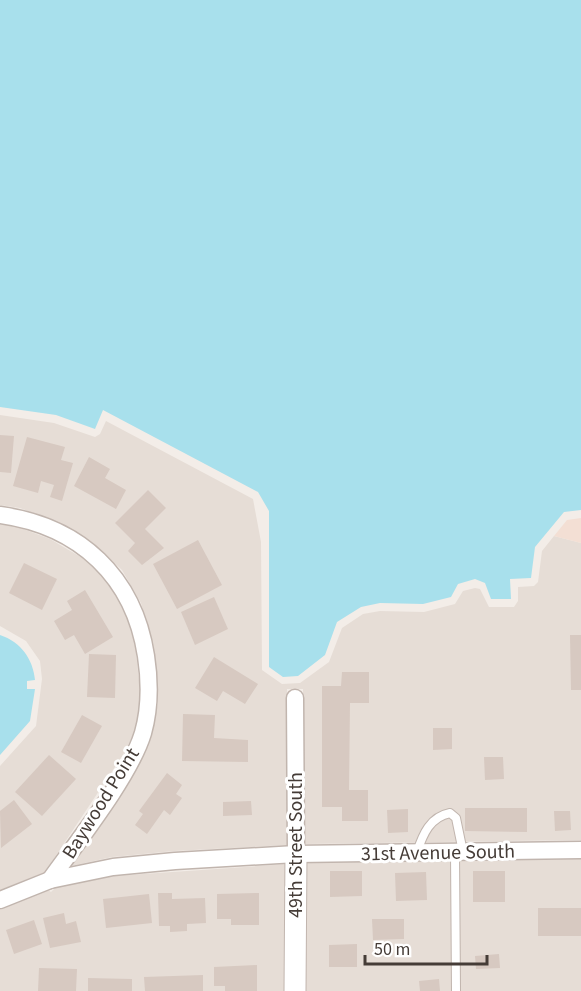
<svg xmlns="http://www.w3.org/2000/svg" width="581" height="991" viewBox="0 0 581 991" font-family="'Source Sans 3',sans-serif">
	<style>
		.residential { fill: #e6ddd6 }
		.commercial { fill: #f3dfd4 }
		.water { fill: #a8e0ec }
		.building { fill: #d7c9c1 }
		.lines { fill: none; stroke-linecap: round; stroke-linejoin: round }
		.service-casing { stroke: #c1b5ae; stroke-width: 10 }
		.minor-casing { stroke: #c1b5ae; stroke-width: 19 }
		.tertiary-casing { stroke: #c1b5ae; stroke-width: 23 }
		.service { stroke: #fff; stroke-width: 8 }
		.minor { stroke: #fff; stroke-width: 16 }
		.tertiary { stroke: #fff; stroke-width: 21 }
		.labels { text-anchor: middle; stroke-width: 6; stroke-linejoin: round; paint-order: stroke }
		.street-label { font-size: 20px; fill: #453c37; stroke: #fff }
	</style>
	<rect width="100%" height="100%" fill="#f3ede8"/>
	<g class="residential">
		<path d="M0 415 54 423 95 437 100 434 106 421 253 499 261 542 262 670 282 684 300 683 329 662 342 628 363 614 380 611 424 612 455 604 463 591 475 588 480 589 489 607H514L518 601V587L534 586 538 582 542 551 554 536 581 543V840L304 844 303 689H287V845L174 851 112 857 71 866 117 798 151 736 158 703 151 638 141 603 122 570 93 543 57 522 20 508 0 505Z"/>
		<path d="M0 524 15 526 50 539 84 559 110 583 126 610 135 643 141 700 135 731 123 755 45 872 0 890V766L36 726 42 679 40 661 26 641 0 626Z"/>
		<path d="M581 859V991H303L304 863Z"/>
		<path d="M287 864V991H0V910L48 890 51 892 55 888 114 876Z"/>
	</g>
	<path class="commercial" d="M581 518V543L554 536 567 520Z"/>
	<g class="water">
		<path d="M0 0H581V510L564 512 535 547 531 578 510 579 511 599H491L485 583 475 579 458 584 451 597 423 604 380 603 361 607 337 622 325 655 298 676 283 677 269 667V511L258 492 103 410 95 429 56 415 0 407Z"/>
		<path d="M0 635C21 642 33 659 35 680L27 681V689H35L30 721 0 755Z"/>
	</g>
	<g class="building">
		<path d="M0 435 14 436 11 473 0 472Z"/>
		<path d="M27 437 65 447 61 460 73 463 62 501 50 497 54 485 41 481 38 493 13 486Z"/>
		<path d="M89 457 110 469 105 478 126 490 116 509 74 486Z"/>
		<path d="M148 490 166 508 145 529 164 548 142 565 128 551 135 543 115 523Z"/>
		<path d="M198 540 222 585 177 609 153 564Z"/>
		<path d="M24 563 57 579 42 610 9 593Z"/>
		<path d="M85 590 113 637 85 654 74 635 65 640 54 621 72 610 67 601Z"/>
		<path d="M214 597 228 629 195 645 181 612Z"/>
		<path d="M570 635H581V690H571Z"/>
		<path d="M89 654 116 655 115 698 87 697Z"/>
		<path d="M214 657 258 684 245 704 223 691 217 701 195 688Z"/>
		<path d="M342 672H369V703H350L349 790H368V821H342V807H322V686H341Z"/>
		<path d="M183 714 215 715 214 738 248 740V762L182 761Z"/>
		<path d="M82 715 102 726 81 763 61 752Z"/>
		<path d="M433 728H452V749L433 750Z"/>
		<path d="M49 755 76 779 42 816 15 792Z"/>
		<path d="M484 757H503L504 779 485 780Z"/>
		<path d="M167 773 182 785 176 794 182 798 170 815 164 810 147 834 135 825 143 814 139 811Z"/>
		<path d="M14 800 32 824 1 848 0 811Z"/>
		<path d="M251 801 252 815 223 816V802Z"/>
		<path d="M465 808H527V832L465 831Z"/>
		<path d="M408 809V832L388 833 387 810Z"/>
		<path d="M554 811H570L571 830 555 831Z"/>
		<path d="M330 871H362V896L330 897Z"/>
		<rect x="473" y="871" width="32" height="31"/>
		<path d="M426 872 427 900 396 901 395 873Z"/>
		<path d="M158 893H172V899L205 898 206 923 187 924V931L170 932V926H159Z"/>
		<path d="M259 893V925H231V919H217V894Z"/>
		<path d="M149 894 152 923 106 928 103 899Z"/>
		<rect x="538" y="908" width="43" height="28"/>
		<path d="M64 913 66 924 76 921 81 942 50 948 43 918Z"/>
		<path d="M372 919H404V939L373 940Z"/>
		<path d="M34 920 42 944 14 954 6 930Z"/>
		<path d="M357 944V967H329V945Z"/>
		<path d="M499 954 500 968 476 969 475 956Z"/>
		<path d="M257 965V991H225V986H214V967Z"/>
		<path d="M39 968 77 969 76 991H38Z"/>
		<path d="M203 975V991H145L144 977Z"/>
		<path d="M88 978 132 979V991H88Z"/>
		<path d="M439 979 440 991H420L419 981Z"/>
	</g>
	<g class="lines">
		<defs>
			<g id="service">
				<path d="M417 852C423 834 430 817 450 813L456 818 463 852"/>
				<path d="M455 852 456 991"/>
			</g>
			<g id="minor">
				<path d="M0 515C80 526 134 577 146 656 150 682 150 708 143 733 130 776 77 842 50 880"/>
				<path d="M295 698 296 854"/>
				<path d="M0 900 50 880 113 867 175 861 296 854 581 850"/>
			</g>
			<path id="tertiary" d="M295 991 296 854"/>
		</defs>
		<use href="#service" class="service-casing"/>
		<use href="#minor" class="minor-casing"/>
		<use href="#tertiary" class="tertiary-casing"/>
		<use href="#service" class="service"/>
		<use href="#minor" class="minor"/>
		<use href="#tertiary" class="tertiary"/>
	</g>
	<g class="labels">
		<g class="street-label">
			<text transform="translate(100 803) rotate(-58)" y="7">Baywood Point</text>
			<text transform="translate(295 845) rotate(-90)" y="7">49th Street South</text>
			<text transform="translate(438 852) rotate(-1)" y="7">31st Avenue South</text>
		</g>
	</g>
	<path d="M365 955v9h122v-9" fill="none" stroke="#453c37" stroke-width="3"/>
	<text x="374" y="955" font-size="18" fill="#453c37" stroke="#ffffff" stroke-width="4.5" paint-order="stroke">50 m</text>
</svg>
